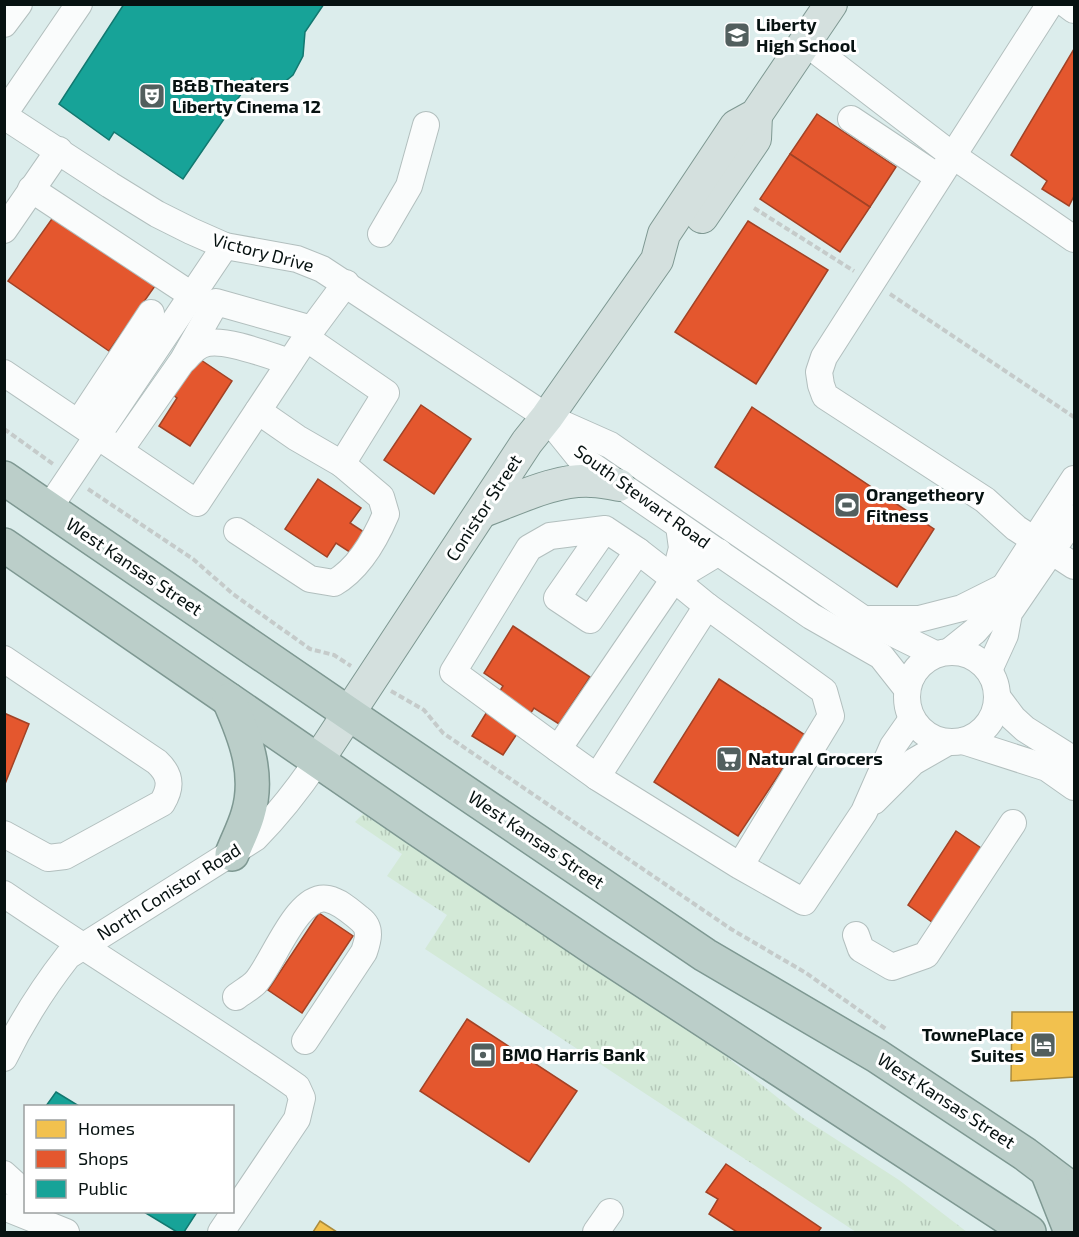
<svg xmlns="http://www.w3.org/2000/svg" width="1079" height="1237" viewBox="0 0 1079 1237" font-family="'Exo 2',sans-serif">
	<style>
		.grass { fill: url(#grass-tufts) }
		.homes { fill: #f2c14e; stroke: #ac8c3c; stroke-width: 1.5 }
		.shops { fill: #e4572e; stroke: #a24225; stroke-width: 1.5 }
		.public { fill: #17a398; stroke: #127870; stroke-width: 1.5 }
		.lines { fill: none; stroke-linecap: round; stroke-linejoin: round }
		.minor-casing { stroke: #b2bfbe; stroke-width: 28 }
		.major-casing { stroke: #7e9892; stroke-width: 34 }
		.highway-casing { stroke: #7e9892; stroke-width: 36 }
		.path { stroke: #c5cbca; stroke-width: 4; stroke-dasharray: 6 3; stroke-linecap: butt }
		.minor { stroke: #fafcfc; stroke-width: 26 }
		.major { stroke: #d4e0de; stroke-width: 32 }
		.highway { stroke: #bbcec9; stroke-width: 33 }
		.labels { text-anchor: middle; stroke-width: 6; stroke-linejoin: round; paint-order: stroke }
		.poi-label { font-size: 18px; font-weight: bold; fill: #071211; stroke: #fff; text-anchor: start }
		.street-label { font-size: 18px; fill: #071211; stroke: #fff }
	</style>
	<defs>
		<pattern id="grass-tufts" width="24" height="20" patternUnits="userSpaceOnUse" patternTransform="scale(1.5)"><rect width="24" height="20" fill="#d3e9d7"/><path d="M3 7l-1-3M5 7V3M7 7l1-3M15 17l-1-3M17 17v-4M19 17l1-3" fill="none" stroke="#b4c7b8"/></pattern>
	</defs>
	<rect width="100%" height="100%" fill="#dcedec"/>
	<path class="grass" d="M363 814 707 1041 803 1118 899 1180 967 1232H856L425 949 447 915 387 876 402 854 355 822Z"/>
	<g class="homes">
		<path d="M1012 1012H1074V1077L1011 1081Z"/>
		<path d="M320 1221 337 1232H313Z"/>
	</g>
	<g class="shops">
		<path d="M1074 49V196L1069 206 1042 189 1047 181 1011 155Z"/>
		<path d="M817 114 896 167 870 207 790 154Z"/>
		<path d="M790 154 870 207 840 252 760 199Z"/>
		<path d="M54 216 155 286 109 351 8 281Z"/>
		<path d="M748 221 828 270 756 384 675 332Z"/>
		<path d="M198 358 232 381 190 446 159 426 177 398 173 395Z"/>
		<path d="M421 405 471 439 434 494 384 460Z"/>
		<path d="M752 407 934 529 897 587 715 467Z"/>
		<path d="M318 479 361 508 350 523 376 540 362 560 336 543 327 557 285 529Z"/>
		<path d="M513 626 590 677 559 724 534 708 503 755 472 736 503 686 484 673Z"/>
		<path d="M719 679 805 735 738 836 654 782Z"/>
		<path d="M4 713 29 724 5 784 4 783Z"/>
		<path d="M956 831 984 850 936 925 908 905Z"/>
		<path d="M319 913 353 936 302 1013 268 990Z"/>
		<path d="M467 1019 577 1091 529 1162 420 1091Z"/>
		<path d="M726 1164 821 1228 818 1232H737L709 1214 718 1199 706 1192Z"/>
	</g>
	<g class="public">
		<path d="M124 4H324L305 32 303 56 293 75 282 84 266 87 252 78 183 179 114 132 109 140 59 104Z"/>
		<path d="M56 1092 79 1106H46Z"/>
		<path d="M144 1212H197L184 1232H177Z"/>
	</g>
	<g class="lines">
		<defs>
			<g id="minor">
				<path d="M1050 4 824 357 819 372 821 385 825 396 985 500 1016 528 1074 566"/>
				<path d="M1066 4 1074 10"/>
				<path d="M4 24 19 4"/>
				<path d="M806 43 952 155 1074 239"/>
				<path d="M4 114 79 4"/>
				<path d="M4 116 110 185 157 214 191 231 225 246 297 259 322 269 547 417 610 445 862 618 935 654"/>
				<path d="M851 119 938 177"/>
				<path d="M31 189 193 296"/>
				<path d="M4 230 59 150"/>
				<path d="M381 234 409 186 426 125"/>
				<path d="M185 359C191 352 198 344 208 343 228 339 270 356 290 362"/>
				<path d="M4 373 197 503 312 329 346 283"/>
				<path d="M258 411 297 438 342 464 386 393 306 338"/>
				<path d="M549 420 578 456 811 616 881 656 907 689"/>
				<path d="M79 422 151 313"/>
				<path d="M120 450 183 360 216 302 312 329"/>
				<path d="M49 508 225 246"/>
				<path d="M679 526 682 548 674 579 719 552"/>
				<path d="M237 531 310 579 334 583C358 569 375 540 386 514L381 497 342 464"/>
				<path d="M638 551 674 579"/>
				<path d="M870 619H919L962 608 1004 587"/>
				<path d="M950 651 975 631 997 606 1004 587 1074 479"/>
				<circle cx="952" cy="697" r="45"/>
				<path d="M4 659 157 762C171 775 172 787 162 803L65 856 48 858 4 834"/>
				<path d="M989 670 1005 635 1009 613 1074 518"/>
				<path d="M998 698 1013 718 1025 729 1074 760"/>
				<path d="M963 741 1047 768 1074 787"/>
				<path d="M558 749 453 672 529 548 550 536 605 529 638 551 590 620 557 598 605 529"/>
				<path d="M597 777 558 749 674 579 707 606"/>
				<path d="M874 801 913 762 948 742"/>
				<path d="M740 866 831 716 824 691 707 606 597 777 740 866 804 902 864 812 893 746 912 719"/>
				<path d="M4 894C101 960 201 1020 297 1087L302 1098 297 1119 221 1232"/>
				<path d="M856 935 861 949 892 967 926 955 1013 823"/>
				<path d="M236 997C242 992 250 988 255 983 273 964 297 892 328 899 341 902 350 911 360 919 372 928 368 940 364 952L305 1041"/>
				<path d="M4 1058C22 1021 43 988 68 956L255 838C279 814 299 788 318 760"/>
				<path d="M4 1174 26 1194"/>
				<path d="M4 1207 66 1232"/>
				<path d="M596 1232 610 1212"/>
			</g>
			<g id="major">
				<path d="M702 217 755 139 756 115"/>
				<path d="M483 511C517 499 555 479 591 481 601 481 610 483 619 485"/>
				<path d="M318 760 527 442 547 417 657 260 664 234 736 126 756 115 831 4"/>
			</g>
			<g id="highway">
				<path d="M4 478 348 713 705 955 877 1056 1025 1154 1074 1191"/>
				<path d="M4 545 417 829 598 951 1029 1232"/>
				<path d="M229 700C245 736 260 774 248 814 244 828 237 841 232 854"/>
				<path d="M1047 1171 1071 1232"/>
			</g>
		</defs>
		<use href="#minor" class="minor-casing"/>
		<use href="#major" class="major-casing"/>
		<use href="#highway" class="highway-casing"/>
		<g class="path">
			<path d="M754 208 854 271"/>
			<path d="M890 294 1074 417"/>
			<path d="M4 429 53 464"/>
			<path d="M88 489 193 559 233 594 310 649 334 655 351 666"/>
			<path d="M391 691 424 710 443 733 731 929 806 973 886 1029"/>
		</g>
		<use href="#minor" class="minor"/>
		<use href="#major" class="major"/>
		<use href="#highway" class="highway"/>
	</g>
	<defs>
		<symbol id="school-square" viewBox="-11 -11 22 22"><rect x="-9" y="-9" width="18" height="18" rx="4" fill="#525f5e" stroke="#fff"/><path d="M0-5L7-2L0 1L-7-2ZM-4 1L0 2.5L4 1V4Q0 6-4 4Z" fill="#fff"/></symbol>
		<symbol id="theatre-square" viewBox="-11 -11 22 22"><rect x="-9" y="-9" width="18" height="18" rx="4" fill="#525f5e" stroke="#fff"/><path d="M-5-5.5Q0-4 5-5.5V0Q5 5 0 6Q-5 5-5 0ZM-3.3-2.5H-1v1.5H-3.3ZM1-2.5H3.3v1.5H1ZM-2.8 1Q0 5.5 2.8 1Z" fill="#fff"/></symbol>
		<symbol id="stadium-square" viewBox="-11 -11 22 22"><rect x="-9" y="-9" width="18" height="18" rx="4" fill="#525f5e" stroke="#fff"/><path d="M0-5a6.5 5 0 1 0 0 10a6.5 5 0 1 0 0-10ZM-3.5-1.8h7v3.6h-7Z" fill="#fff"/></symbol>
		<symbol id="supermarket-square" viewBox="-11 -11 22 22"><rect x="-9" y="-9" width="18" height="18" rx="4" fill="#525f5e" stroke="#fff"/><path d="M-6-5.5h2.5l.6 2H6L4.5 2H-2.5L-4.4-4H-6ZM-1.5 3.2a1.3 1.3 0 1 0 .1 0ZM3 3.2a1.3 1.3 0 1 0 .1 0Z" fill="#fff"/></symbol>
		<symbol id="hotel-square" viewBox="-11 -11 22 22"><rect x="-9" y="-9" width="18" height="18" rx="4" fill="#525f5e" stroke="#fff"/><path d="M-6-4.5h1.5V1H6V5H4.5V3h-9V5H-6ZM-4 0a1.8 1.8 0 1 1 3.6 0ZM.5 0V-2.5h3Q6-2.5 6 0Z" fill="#fff"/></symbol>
		<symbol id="bank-square" viewBox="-11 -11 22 22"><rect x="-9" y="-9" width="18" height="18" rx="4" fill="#525f5e" stroke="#fff"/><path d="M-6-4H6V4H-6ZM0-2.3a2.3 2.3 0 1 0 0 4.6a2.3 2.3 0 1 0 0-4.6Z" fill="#fff"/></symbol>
	</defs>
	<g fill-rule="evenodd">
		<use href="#school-square" x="722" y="20" width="30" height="30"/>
		<use href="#theatre-square" x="137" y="81" width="30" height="30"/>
		<use href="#stadium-square" x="832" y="490" width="30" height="30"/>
		<use href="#supermarket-square" x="714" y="744" width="30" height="30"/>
		<use href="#hotel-square" x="1028" y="1030" width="30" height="30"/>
		<use href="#bank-square" x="468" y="1040" width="30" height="30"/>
	</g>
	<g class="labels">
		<g class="poi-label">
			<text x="756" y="31">Liberty<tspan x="756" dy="21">High School</tspan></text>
			<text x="172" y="92">B&amp;B Theaters<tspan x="172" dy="21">Liberty Cinema 12</tspan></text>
			<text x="866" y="501">Orangetheory<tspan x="866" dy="21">Fitness</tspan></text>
			<text x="748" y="765">Natural Grocers</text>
			<text x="1024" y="1041" text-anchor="end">TownePlace<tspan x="1024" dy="21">Suites</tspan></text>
			<text x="502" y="1061">BMO Harris Bank</text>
		</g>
		<g class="street-label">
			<text transform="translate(263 253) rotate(15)" y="6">Victory Drive</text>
			<text transform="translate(642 497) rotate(36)" y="6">South Stewart Road</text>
			<text transform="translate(484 508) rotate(-57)" y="6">Conistor Street</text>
			<text transform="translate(134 567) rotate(34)" y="6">West Kansas Street</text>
			<text transform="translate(536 840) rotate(34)" y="6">West Kansas Street</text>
			<text transform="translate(169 892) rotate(-32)" y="6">North Conistor Road</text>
			<text transform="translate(946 1101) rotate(33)" y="6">West Kansas Street</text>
		</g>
	</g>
	<rect width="1079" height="1237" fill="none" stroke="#071211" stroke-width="12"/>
	<rect x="24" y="1105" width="210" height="108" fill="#ffffff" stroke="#9ca0a0" stroke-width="1.5"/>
	<rect x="36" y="1120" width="30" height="18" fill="#f2c14e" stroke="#9ca0a0" stroke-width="1.5"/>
	<text x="78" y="1135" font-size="18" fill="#071211">Homes</text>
	<rect x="36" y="1150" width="30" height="18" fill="#e4572e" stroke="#9ca0a0" stroke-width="1.5"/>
	<text x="78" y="1165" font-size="18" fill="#071211">Shops</text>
	<rect x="36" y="1180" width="30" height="18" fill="#17a398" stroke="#9ca0a0" stroke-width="1.5"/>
	<text x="78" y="1195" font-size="18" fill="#071211">Public</text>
</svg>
